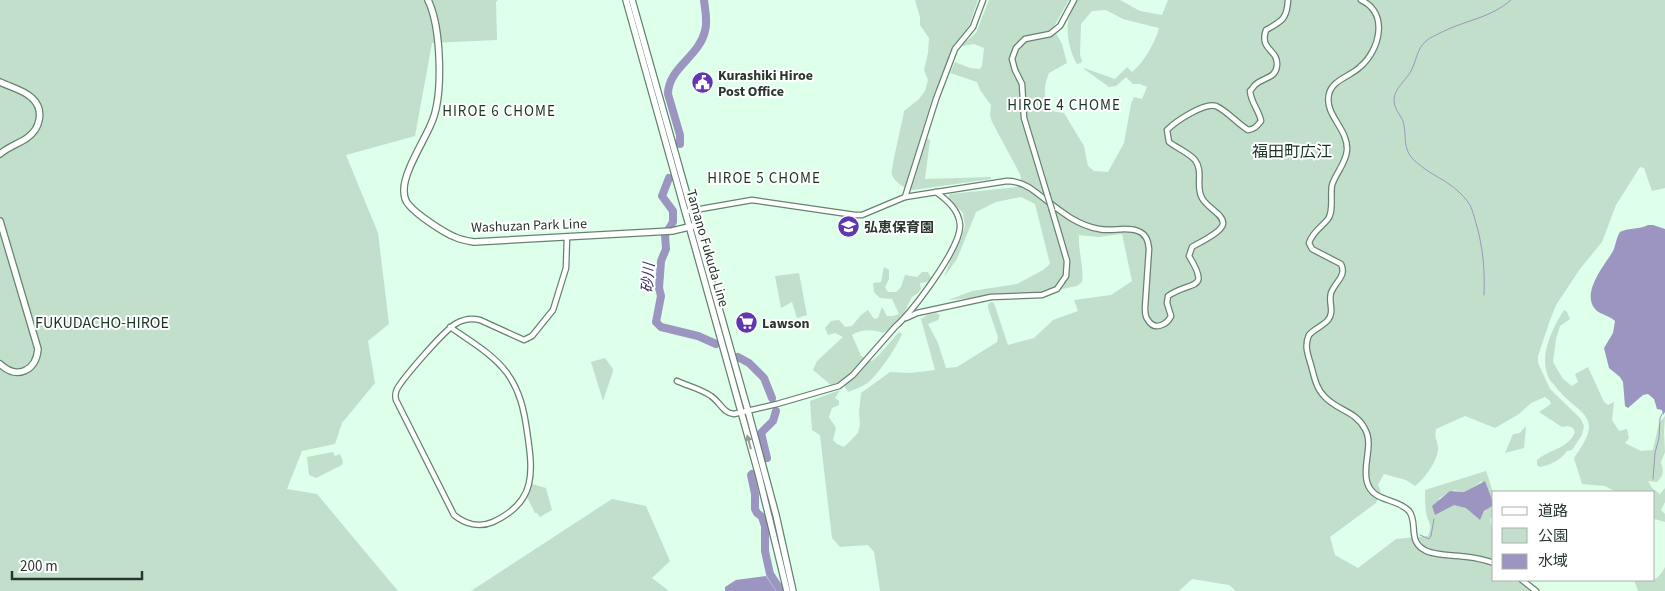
<svg xmlns="http://www.w3.org/2000/svg" width="1665" height="591" viewBox="0 0 1665 591" font-family="'Source Sans 3','Noto Sans JP',sans-serif">
	<style>
		.green { fill: #c2dfcc; fill-rule: evenodd }
		.water { fill: #9d95c1 }
		.lines { fill: none; stroke-linecap: round; stroke-linejoin: round }
		.stream { stroke: #9d95c1; stroke-width: 1 }
		.river { stroke: #9d95c1; stroke-width: 8 }
		.minor-casing { stroke: #658370; stroke-width: 7 }
		.major-casing { stroke: #658370; stroke-width: 8 }
		.minor { stroke: #fff; stroke-width: 4.5 }
		.major { stroke: #fff; stroke-width: 5.5 }
		.minor-bridge-casing { stroke: #658370; stroke-width: 7; stroke-linecap: butt }
		.minor-bridge { stroke: #fff; stroke-width: 4.5 }
		.oneway { fill: #949a96 }
		.labels { text-anchor: middle; stroke-width: 4; stroke-linejoin: round; paint-order: stroke }
		.poi-label { font-size: 14px; font-weight: bold; fill: #29362e; stroke: #fff; text-anchor: start }
		.street-label { font-size: 14px; fill: #29362e; stroke: #fff }
		.neighbourhood-label { font-size: 15px; letter-spacing: 1px; fill: #1a3525; stroke: #fff }
		.water-label { font-size: 15px; font-style: italic; fill: #3f3068; stroke: #fff }
		.quarter-label { font-size: 16px; fill: #1a3525; stroke: #fff }
	</style>
	<rect width="100%" height="100%" fill="#deffe9"/>
	<g class="green">
		<path d="M0 0H498L496 2 497 40 432 43 415 136 346 155 378 233 389 324 368 341 375 383 342 423 335 444 302 451 287 489 317 494 398 591H0Z"/>
		<path d="M915 0H978L969 26 953 47 932 99 921 135 930 140 925 179 991 177V179L913 190C905 188 896 184 892 175 890 171 903 120 904 111L919 99 925 91 928 80 924 70 928 53 929 38 920 25V17Z"/>
		<path d="M989 0H1069L1053 28 1062 44 1067 63 1049 73C1043 88 1043 96 1051 111L1064 113 1084 146 1088 166 1094 171 1108 172 1124 143 1131 104 1134 97 1142 99 1147 87 1140 84H1133L1126 77 1116 86 1109 87 1084 69V68L1115 79 1127 67 1132 72C1143 64 1156 41 1159 28L1123 19 1106 10 1092 11 1081 24 1080 55 1082 61 1081 63 1077 64C1070 53 1065 31 1069 18 1071 12 1075 6 1078 0H1120L1140 11 1162 15 1168 0H1665V188L1652 191 1644 168 1640 167 1616 205 1602 242 1580 269 1556 305 1549 323 1538 356V363L1550 389 1581 419 1584 426 1582 435 1572 450 1567 451C1561 460 1550 465 1540 467L1537 465V460C1550 449 1568 449 1575 432L1573 428 1568 426 1562 427 1539 412 1551 404 1550 401 1545 397 1531 403 1519 414 1495 428 1465 416 1436 429C1434 440 1438 440 1438 449 1438 460 1424 480 1415 486L1406 480 1384 474 1378 485 1381 492 1376 503 1330 537 1335 555 1358 568 1396 539 1428 536C1433 524 1428 523 1426 512 1425 505 1425 497 1425 490L1486 471C1491 486 1499 504 1490 520L1494 535V580H1519L1533 591H1236L1229 585 1192 579 1179 591H880L874 552 868 545 840 547 832 538 820 435 812 430 810 401 840 390 835 398 839 401V405L832 408 829 417 836 428 833 440 837 444 844 447 858 433 860 424 859 412 861 393 890 372 910 373 935 370 921 319 927 315 936 313 940 315 938 320 928 324 938 343 946 368 957 367 997 342 998 337 988 308V304L991 302 994 303 1008 345 1034 338 1053 320 1078 311 1074 300 1111 295 1132 281 1122 234 1098 237 1079 235C1078 251 1084 266 1082 282L1077 286 1047 292 948 300 972 291 1017 284 1043 270 1050 264 1035 204 1021 197 996 202 976 212 957 259 944 277 951 259 961 239 965 226 963 213 948 198 950 194 1018 187 1021 178 1020 174 992 122 990 115 991 105 980 90 977 82 950 73 955 62 970 68 980 69 982 66 984 48 974 44 963 46V44L976 33ZM1482 481 1489 507 1482 514 1474 513 1466 508 1438 499 1454 490 1464 492 1468 490Z"/>
		<path d="M884 267 889 270V279L885 287 888 292H896L901 287 905 275 917 277 922 272H928L931 278 927 282 920 283 921 289 918 293 912 297 904 313 888 330 883 333C874 329 860 329 852 335L861 356 872 361 879 355 899 332 902 334C896 348 881 370 870 381 864 386 856 389 848 392L842 381 831 385 813 370 817 361 843 337 835 333 828 335 825 328 831 321 839 320 845 327 852 326 861 315 868 310 874 319 878 318 882 307 887 316H893L899 314 892 299 880 298 874 292 873 283 881 282Z"/>
		<path d="M799 273 807 315 797 318 792 302 781 308 775 276Z"/>
		<path d="M1564 310 1567 312 1570 319 1560 326 1556 339 1553 362 1563 379 1572 386 1578 382 1575 374 1588 367 1604 402 1608 405 1614 402 1612 420 1619 431 1627 429 1629 438 1625 443 1641 451 1653 450 1659 423 1665 416 1664 432 1665 452 1661 462 1663 470 1662 476 1657 482 1648 481 1652 488 1660 494 1665 488V502L1661 510 1665 514V522L1654 519V492H1616L1605 486 1582 484 1574 458C1607 413 1579 417 1555 386 1553 383 1549 380 1548 376 1539 355 1553 327 1564 310Z"/>
		<path d="M605 358 613 369V371L603 401 591 362Z"/>
		<path d="M1526 426 1524 448 1505 453 1513 434 1520 433Z"/>
		<path d="M333 452 335 456 340 454 343 461 342 465 316 478 309 475 307 457Z"/>
		<path d="M532 484 546 488 552 510 540 517 537 513H535L527 497Z"/>
		<path d="M612 499 646 506 670 561 652 578 669 591H471Z"/>
		<path d="M1665 567V591H1638L1634 580C1651 580 1657 583 1665 567Z"/>
	</g>
	<g class="water">
		<path d="M1648 225H1653L1665 229V412L1663 415 1662 410 1657 409 1654 399 1648 394 1643 395 1628 408 1625 406 1623 382 1620 377 1609 368 1604 348 1613 333 1615 321C1609 315 1600 315 1595 309 1581 292 1605 265 1613 251 1616 245 1616 238 1620 232 1630 227 1639 230 1648 225Z"/>
		<path d="M1485 481 1494 505 1484 511 1480 520 1466 508 1454 505 1435 515 1432 506 1450 491 1464 492Z"/>
		<path d="M766 576 776 591H725V587L736 580Z"/>
	</g>
	<g class="lines">
		<g class="stream">
			<path d="M1484 295C1485 270 1483 247 1476 223 1474 217 1473 211 1470 205 1453 180 1434 179 1414 160 1402 149 1407 135 1403 121 1400 114 1394 109 1394 100 1394 89 1406 80 1411 71 1417 60 1416 50 1426 41 1430 37 1437 35 1442 32 1466 20 1491 18 1511 0"/>
			<path d="M1653 479 1655 453 1659 438 1660 418 1662 414"/>
			<path d="M1420 535 1429 539 1431 536 1434 519"/>
		</g>
		<g class="river">
			<path d="M680 144V135L668 94C668 68 699 57 705 31 708 21 705 10 704 0"/>
			<path d="M669 178 662 196 673 211V222L665 235 666 249 661 261 659 288 661 296 656 322 661 327 698 336 716 344"/>
			<path d="M738 357 749 363 764 378 772 398"/>
			<path d="M767 458 761 433 773 421 776 411"/>
			<path d="M752 474 751 475 755 494V509L757 513 762 517 765 526V551L770 574 781 591"/>
		</g>
		<defs>
			<g id="minor">
				<path d="M1361 0C1389 13 1380 50 1360 67 1351 76 1332 80 1329 94 1324 115 1348 128 1347 150 1346 163 1336 173 1332 185 1330 195 1334 211 1328 219 1321 228 1313 231 1309 243L1312 249 1341 264C1347 276 1335 282 1331 293 1328 303 1335 311 1328 320 1323 326 1314 329 1309 335 1304 346 1308 355 1311 365 1314 376 1316 388 1324 396 1337 411 1355 410 1365 429 1374 445 1362 465 1367 482 1373 503 1396 497 1409 511 1418 522 1408 540 1423 549 1432 556 1456 555 1468 557 1477 558 1485 560 1494 563"/>
				<path d="M1047 194 1024 118 1022 84 1015 70 1012 59 1016 48 1025 39 1050 34 1060 26 1074 0"/>
				<path d="M905 197 936 99 955 49 973 27 983 0"/>
				<path d="M689 211 752 200 855 215H862L905 197 1007 181C1016 181 1022 183 1030 188 1053 204 1071 224 1099 229 1111 232 1126 226 1138 231 1146 234 1148 240 1149 249L1145 308C1145 312 1145 317 1148 320 1154 331 1167 325 1171 316L1167 303 1168 296C1191 280 1211 292 1189 256L1192 247C1200 242 1221 233 1223 224 1224 214 1207 208 1202 198 1195 186 1204 172 1195 160 1189 153 1177 148 1169 142L1167 130C1175 122 1204 102 1216 106 1227 111 1237 123 1248 130 1255 129 1257 126 1261 121 1259 110 1251 103 1250 91 1252 89 1253 87 1255 85 1263 77 1276 79 1277 65 1278 49 1259 50 1266 30 1282 21 1287 19 1288 0"/>
				<path d="M906 318 917 313 991 297 1042 295 1057 289 1066 276 1067 261 1052 210"/>
				<path d="M450 327C470 341 493 354 507 373 520 391 524 410 527 431 533 472 537 502 493 522 479 528 465 524 454 515L396 400C395 396 395 393 397 389 404 377 445 329 457 323 464 319 472 318 480 320L524 340 532 336 553 310 566 268 567 237"/>
				<path d="M677 381C688 386 701 389 711 396 720 402 723 413 734 414L777 404 839 386 853 375 895 327C912 312 961 248 960 225 959 210 947 200 936 192"/>
				<path d="M1522 580 1536 591"/>
			</g>
			<g id="major">
				<path d="M428 0C441 27 444 96 431 124 424 141 403 173 404 191 404 196 405 201 409 205 416 214 444 233 455 237 461 240 468 241 474 242L672 231 693 226"/>
				<path d="M626 0 759 476 787 591"/>
				<path d="M632 0 748 411 776 515 793 591"/>
				<path d="M0 82C10 87 24 90 32 98 45 110 40 129 27 138 18 144 8 147 0 154"/>
				<path d="M0 221 38 349C36 371 17 380 0 364"/>
			</g>
		</defs>
		<use href="#minor" class="minor-casing"/>
		<use href="#major" class="major-casing"/>
		<use href="#minor" class="minor"/>
		<use href="#major" class="major"/>
		<defs>
			<path id="minor-bridge" d="M1047 194 1052 210"/>
		</defs>
		<use href="#minor-bridge" class="minor-bridge-casing"/>
		<use href="#minor-bridge" class="minor-bridge"/>
	</g>
	<defs><path id="oneway-solid" d="M-6-.8H1V-3.2L6.5 0L1 3.2V.8H-6Z" transform="scale(1.25)"/></defs>
	<use class="oneway" href="#oneway-solid" transform="translate(749 442) rotate(-105)"/>
	<defs>
		<symbol id="civic-disc" viewBox="-11 -11 22 22"><circle r="9.5" fill="#6037af" stroke="#fff"/><path d="M-.6-6.5H3V-4.5H.6V-3L4-1V1h2V6H-6V1h2V-1L-.6-3ZM-1.2 2.5V6h2.4V2.5Z" fill="#fff"/></symbol>
		<symbol id="school-disc" viewBox="-11 -11 22 22"><circle r="9.5" fill="#6037af" stroke="#fff"/><path d="M0-5L7-2L0 1L-7-2ZM-4 1L0 2.5L4 1V4Q0 6-4 4Z" fill="#fff"/></symbol>
		<symbol id="supermarket-disc" viewBox="-11 -11 22 22"><circle r="9.5" fill="#6037af" stroke="#fff"/><path d="M-6-5.5h2.5l.6 2H6L4.5 2H-2.5L-4.4-4H-6ZM-1.5 3.2a1.3 1.3 0 1 0 .1 0ZM3 3.2a1.3 1.3 0 1 0 .1 0Z" fill="#fff"/></symbol>
	</defs>
	<g fill-rule="evenodd">
		<use href="#civic-disc" x="690" y="70" width="25" height="25"/>
		<use href="#school-disc" x="836" y="214" width="25" height="25"/>
		<use href="#supermarket-disc" x="734" y="310" width="25" height="25"/>
	</g>
	<g class="labels">
		<g class="poi-label">
			<text x="718" y="80">Kurashiki Hiroe<tspan x="718" dy="16">Post Office</tspan></text>
			<text x="864" y="232">弘恵保育園</text>
			<text x="762" y="328">Lawson</text>
		</g>
		<g class="street-label">
			<text transform="translate(529 225) rotate(-2)" y="5">Washuzan Park Line</text>
			<text transform="translate(708 248) rotate(74)" y="5">Tamano Fukuda Line</text>
		</g>
		<g class="neighbourhood-label">
			<text x="1064" y="110">HIROE 4 CHOME</text>
			<text x="499" y="116">HIROE 6 CHOME</text>
			<text x="764" y="183">HIROE 5 CHOME</text>
		</g>
		<g class="water-label">
			<text transform="translate(648 278) rotate(-86)" y="5">砂川</text>
		</g>
		<g class="quarter-label">
			<text x="1292" y="157">福田町広江</text>
			<text x="102" y="328">FUKUDACHO-HIROE</text>
		</g>
	</g>
	<rect x="1492" y="491" width="162" height="90" fill="#ffffff" stroke="#a9afab"/>
	<rect x="1502" y="507" width="25" height="8" fill="#ffffff" stroke="#a9afab"/>
	<text x="1538" y="516" font-size="15" fill="#29362e">道路</text>
	<rect x="1502" y="528" width="25" height="15" fill="#c2dfcc" stroke="#a9afab"/>
	<text x="1538" y="541" font-size="15" fill="#29362e">公園</text>
	<rect x="1502" y="554" width="25" height="15" fill="#9d95c1" stroke="#a9afab"/>
	<text x="1538" y="566" font-size="15" fill="#29362e">水域</text>
	<path d="M12 571v8h130v-8" fill="none" stroke="#29362e" stroke-width="2.5"/>
	<text x="20" y="571" font-size="15" fill="#29362e" stroke="#ffffff" stroke-width="4" paint-order="stroke">200 m</text>
</svg>
